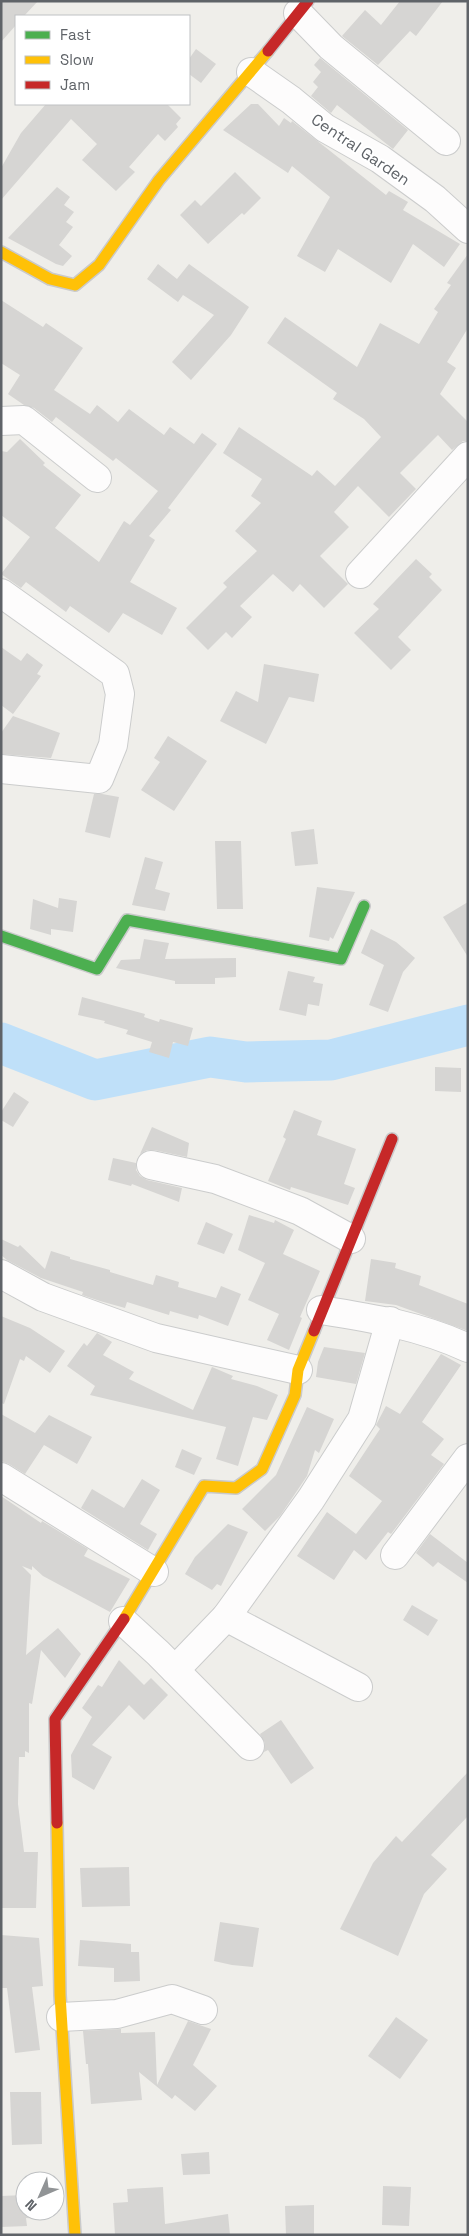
<svg xmlns="http://www.w3.org/2000/svg" width="469" height="2236" viewBox="0 0 469 2236" font-family="'Space Grotesk',sans-serif">
	<style>
		.lines { fill: none; stroke-linecap: round; stroke-linejoin: round }
		.river { stroke: #bfe0f9; stroke-width: 41 }
		.building { fill: #d6d5d3 }
		.street-casing { stroke: #cbcccc; stroke-width: 30 }
		.fast-casing { stroke: #cacacb; stroke-width: 14 }
		.slow-casing { stroke: #cacacb; stroke-width: 14 }
		.jam-casing { stroke: #cacacb; stroke-width: 14 }
		.street { stroke: #fdfcfc; stroke-width: 28 }
		.fast { stroke: #4caf50; stroke-width: 11 }
		.slow { stroke: #ffc107; stroke-width: 11 }
		.jam { stroke: #c62828; stroke-width: 11 }
		.labels { text-anchor: middle; stroke-width: 4; stroke-linejoin: round; paint-order: stroke }
		.street-label { font-size: 16px; fill: #5f6368; stroke: #fff }
	</style>
	<rect width="100%" height="100%" fill="#efeeea"/>
	<g class="lines">
		<path class="river" d="M1 1043 95 1080 210 1057 246 1062 331 1060 468 1025"/>
	</g>
	<g class="building">
		<path d="M1 1H38L24 16H16V25L1 42Z"/>
		<path d="M400 1H443L416 36 410 31 378 65 342 36 365 10 381 25Z"/>
		<path d="M196 49 216 64 201 83 189 74V59Z"/>
		<path d="M320 58 408 130 393 149 337 105 331 113 311 96 318 87 313 82 321 72 314 65Z"/>
		<path d="M46 104H167L181 118 176 124 178 127 165 141 158 134 129 167 135 172 116 191 82 160 97 144 71 119 1 200V168L21 133Z"/>
		<path d="M251 104H258L279 126 284 118 291 123 292 121 386 195 389 191 408 202 403 210 460 244 444 267 413 244 391 283 338 249 325 272 297 256 330 197 292 166 288 173 223 130Z"/>
		<path d="M235 172 261 198 244 215 242 213 208 244 180 215 195 200 201 206Z"/>
		<path d="M57 187 70 197 64 205 74 212 66 222 73 227 59 245 72 256 63 266 56 264 8 238Z"/>
		<path d="M468 254V328L447 362 456 368 440 394 468 422V441H463L452 450 438 435 400 473 416 489 389 517 358 486 334 512 349 527 320 556 348 584 324 608 300 584 293 592 273 574 240 606 252 617 232 638 226 632 208 650 186 628 227 587 223 583 257 551 235 531 261 503 251 496 262 479 223 453 239 427 312 476 317 470 335 486 381 437 364 419 333 399 337 393 267 343 285 317 357 367 380 323 419 344 438 312 434 309 451 285 447 283Z"/>
		<path d="M158 264 177 279 189 264 249 307 231 335 191 380 172 362 214 315 183 295 178 302 147 279Z"/>
		<path d="M1 300 43 327 46 323 83 348 54 390 90 414 97 405 118 422 129 409 164 435 170 427 194 444 202 433 217 444 168 508 171 510 149 536 155 540 130 582 177 608 162 635 123 613 109 633 70 606 66 612 26 582 21 588 1 574 30 537 1 515V451L7 452 20 439 45 463 43 465 81 495 55 528 99 562 124 521 130 525 158 491 116 458 113 461 56 417 52 422 34 408 24 405 8 394 20 375 1 363Z"/>
		<path d="M416 559 432 574 429 577 442 590 398 637 411 650 391 670 354 633 379 609 373 604Z"/>
		<path d="M1 647 21 661 27 653 43 665 37 674 41 676 13 714 1 705Z"/>
		<path d="M264 664 319 674 314 702 289 697 266 744 220 721 236 691 258 702Z"/>
		<path d="M13 716 60 733 51 758 1 754V733Z"/>
		<path d="M168 736 207 761 174 811 141 790 160 762 154 758Z"/>
		<path d="M94 794H102L119 797 110 838 85 832Z"/>
		<path d="M314 829 318 864 295 866 291 832Z"/>
		<path d="M215 841H241L243 909H217Z"/>
		<path d="M145 857 163 862 155 889 170 893 165 911 132 905Z"/>
		<path d="M317 887 355 892 333 939 330 937 329 941 309 937Z"/>
		<path d="M59 898 77 901 73 932 51 929V935L30 929 33 899 58 908Z"/>
		<path d="M468 902V957L443 917Z"/>
		<path d="M371 929 396 942 415 958 403 972 388 1012 369 1005 384 965 361 953Z"/>
		<path d="M144 939 169 943 165 959 236 958V977L215 978V984H175V981L116 968 121 960 140 959Z"/>
		<path d="M288 971 315 977 313 982 323 984 319 1006 308 1004 306 1016 279 1010Z"/>
		<path d="M82 997 145 1014 144 1017 159 1022 160 1019 193 1028 188 1046 173 1042 169 1058 149 1052 152 1042 126 1034 128 1030 104 1023 105 1021 78 1015Z"/>
		<path d="M435 1067 461 1068V1092L435 1091Z"/>
		<path d="M14 1092 29 1102 13 1127 1 1120V1112Z"/>
		<path d="M294 1110 322 1121 317 1135 356 1149 344 1184 355 1188 348 1205 291 1187 290 1190 268 1181 286 1139 283 1137Z"/>
		<path d="M152 1127 189 1143 187 1157 154 1150H147L140 1154Z"/>
		<path d="M113 1158 136 1163V1170L140 1176 147 1180 182 1188 179 1202 132 1184 131 1186 108 1180Z"/>
		<path d="M249 1215 274 1223 275 1220 294 1230 283 1254 320 1271 300 1317 302 1318 289 1350 267 1340 279 1314 248 1300 265 1263 238 1250Z"/>
		<path d="M206 1222 233 1234 224 1254 197 1244Z"/>
		<path d="M1 1239 18 1247 20 1245 45 1269 51 1251 70 1257V1259L110 1270V1272L153 1285 156 1275 179 1282 178 1287 216 1298 221 1286 241 1294 228 1326 199 1315 198 1319 170 1311 169 1315 127 1302 125 1308 100 1301 82 1295 83 1292 41 1278 7 1260 1 1255Z"/>
		<path d="M371 1259 396 1263 395 1268 421 1276 419 1285 468 1304V1331L396 1305 365 1301Z"/>
		<path d="M1 1316 30 1328 65 1351 50 1373 26 1356 24 1361 20 1359 4 1404 1 1403Z"/>
		<path d="M97 1333 112 1342 103 1355 134 1372 129 1379 193 1410 212 1367 233 1376 231 1379 257 1386 278 1395 267 1420 253 1417 238 1466 216 1459 226 1427 90 1395 95 1386 67 1366 84 1343 87 1346Z"/>
		<path d="M324 1347 365 1353 356 1384 316 1377 318 1362Z"/>
		<path d="M441 1354 461 1365 422 1422 444 1439 431 1455 444 1464 391 1534 388 1532 366 1560 354 1550 334 1580 297 1556 327 1512 356 1534 382 1501 349 1476 380 1429 376 1425 386 1406 400 1414Z"/>
		<path d="M307 1407 334 1419 319 1453 315 1450 307 1476 280 1516 265 1531 242 1509 276 1475Z"/>
		<path d="M1 1414 35 1433 49 1415 92 1437 77 1464 44 1445 25 1474 9 1464 1 1461Z"/>
		<path d="M182 1449 202 1458 194 1475 175 1467Z"/>
		<path d="M142 1479 160 1490 140 1524 157 1534 148 1550 81 1508 92 1489 124 1508Z"/>
		<path d="M1 1496 41 1523 42 1521 88 1549 84 1556 130 1579 110 1612 43 1576 32 1566V1570L22 1566 31 1575 26 1655 58 1628 81 1654 65 1678 41 1650 32 1704 29 1703V1753L25 1751V1757H19L18 1804 24 1852H38L36 1908H1Z"/>
		<path d="M228 1524 248 1532 221 1586 217 1584 212 1590 185 1574 195 1557Z"/>
		<path d="M430 1534 468 1563V1583L438 1562 433 1567 416 1553Z"/>
		<path d="M412 1605 438 1620 428 1636 403 1620Z"/>
		<path d="M119 1660 144 1685 151 1678 168 1695 144 1720 129 1705 92 1745 112 1757 94 1790 72 1777 71 1755 92 1717 82 1708 98 1685 102 1687Z"/>
		<path d="M281 1720 314 1768 291 1784 268 1750 264 1752 265 1743 260 1734Z"/>
		<path d="M468 1772V1816L431 1855 447 1869 424 1894 398 1956 340 1929 373 1863 396 1836 402 1842Z"/>
		<path d="M129 1867 130 1906 82 1907 80 1868Z"/>
		<path d="M220 1922 259 1928 253 1967 232 1965 214 1961Z"/>
		<path d="M1 1935 39 1938 43 1986 32 1987 40 2050 15 2053 7 1988H1Z"/>
		<path d="M80 1940 131 1944V1952H139L140 1981 114 1982V1968L78 1966Z"/>
		<path d="M396 2017 428 2040 400 2079 368 2056Z"/>
		<path d="M188 2021 211 2029 193 2065 217 2086 195 2111 175 2095 172 2099 139 2072 142 2100 91 2104 88 2064H86L83 2031 121 2029V2033L155 2032 157 2085Z"/>
		<path d="M10 2092H41L42 2144 12 2145Z"/>
		<path d="M209 2152 210 2174 183 2175 181 2154Z"/>
		<path d="M383 2186 411 2187 409 2226 382 2225Z"/>
		<path d="M163 2187 165 2224 228 2214 230 2235H115L113 2203 128 2202 127 2189Z"/>
		<path d="M25 2195V2211H48L47 2219 26 2218 27 2226 1 2227V2196Z"/>
		<path d="M314 2205V2235H286L285 2206Z"/>
	</g>
	<g class="lines">
		<defs>
			<g id="street">
				<path d="M298 13 331 47 446 141"/>
				<path d="M251 72 291 100 325 128 380 159 435 199 468 229"/>
				<path d="M1 421 24 420 97 478"/>
				<path d="M360 574 468 456"/>
				<path d="M1 593 115 674 120 694 113 745 99 779 1 769"/>
				<path d="M151 1165 215 1179 300 1211 351 1239"/>
				<path d="M1 1274 43 1297 156 1338 298 1370"/>
				<path d="M321 1310C372 1318 421 1326 468 1348"/>
				<path d="M1 1477 154 1572"/>
				<path d="M395 1555 468 1458"/>
				<path d="M226 1617 358 1687"/>
				<path d="M123 1621 158 1653 250 1746"/>
				<path d="M175 1670 226 1617 311 1499 362 1419 390 1321"/>
				<path d="M61 2017 117 2014 172 1999 203 2010"/>
			</g>
			<path id="fast" d="M1 936 97 969 127 920 341 959 364 906"/>
			<g id="slow">
				<path d="M1 252 50 279 75 285 99 265 159 180 268 51"/>
				<path d="M124 1619 204 1486 236 1488 262 1469 295 1395 298 1370 314 1331"/>
				<path d="M57 1823 60 1995 75 2235"/>
			</g>
			<g id="jam">
				<path d="M268 51 308 1"/>
				<path d="M314 1331 392 1139"/>
				<path d="M57 1823 55 1719 124 1619"/>
			</g>
		</defs>
		<use href="#street" class="street-casing"/>
		<use href="#fast" class="fast-casing"/>
		<use href="#slow" class="slow-casing"/>
		<use href="#jam" class="jam-casing"/>
		<use href="#street" class="street"/>
		<use href="#fast" class="fast"/>
		<use href="#slow" class="slow"/>
		<use href="#jam" class="jam"/>
	</g>
	<g class="labels">
		<g class="street-label">
			<text transform="translate(361 149) rotate(34)" y="6">Central Garden</text>
		</g>
	</g>
	<rect width="469" height="2236" fill="none" stroke="#5f6368" stroke-width="5"/>
	<rect x="15" y="15" width="175" height="90" fill="#ffffff" stroke="#bfc1c3"/>
	<rect x="25" y="31" width="25" height="8" fill="#4caf50" stroke="#bfc1c3"/>
	<text x="60" y="40" font-size="15" fill="#5f6368">Fast</text>
	<rect x="25" y="56" width="25" height="8" fill="#ffc107" stroke="#bfc1c3"/>
	<text x="60" y="65" font-size="15" fill="#5f6368">Slow</text>
	<rect x="25" y="81" width="25" height="8" fill="#c62828" stroke="#bfc1c3"/>
	<text x="60" y="90" font-size="15" fill="#5f6368">Jam</text>
	<g transform="translate(40 2196) rotate(225)"><circle r="24" fill="#ffffff" stroke="#bfc1c3"/>
	<path d="M0-4L9 19L0 12L-9 19Z" fill="#919496"/>
	<text y="-8" font-size="14" font-weight="bold" text-anchor="middle" fill="#5f6368">N</text>
	</g>
</svg>
